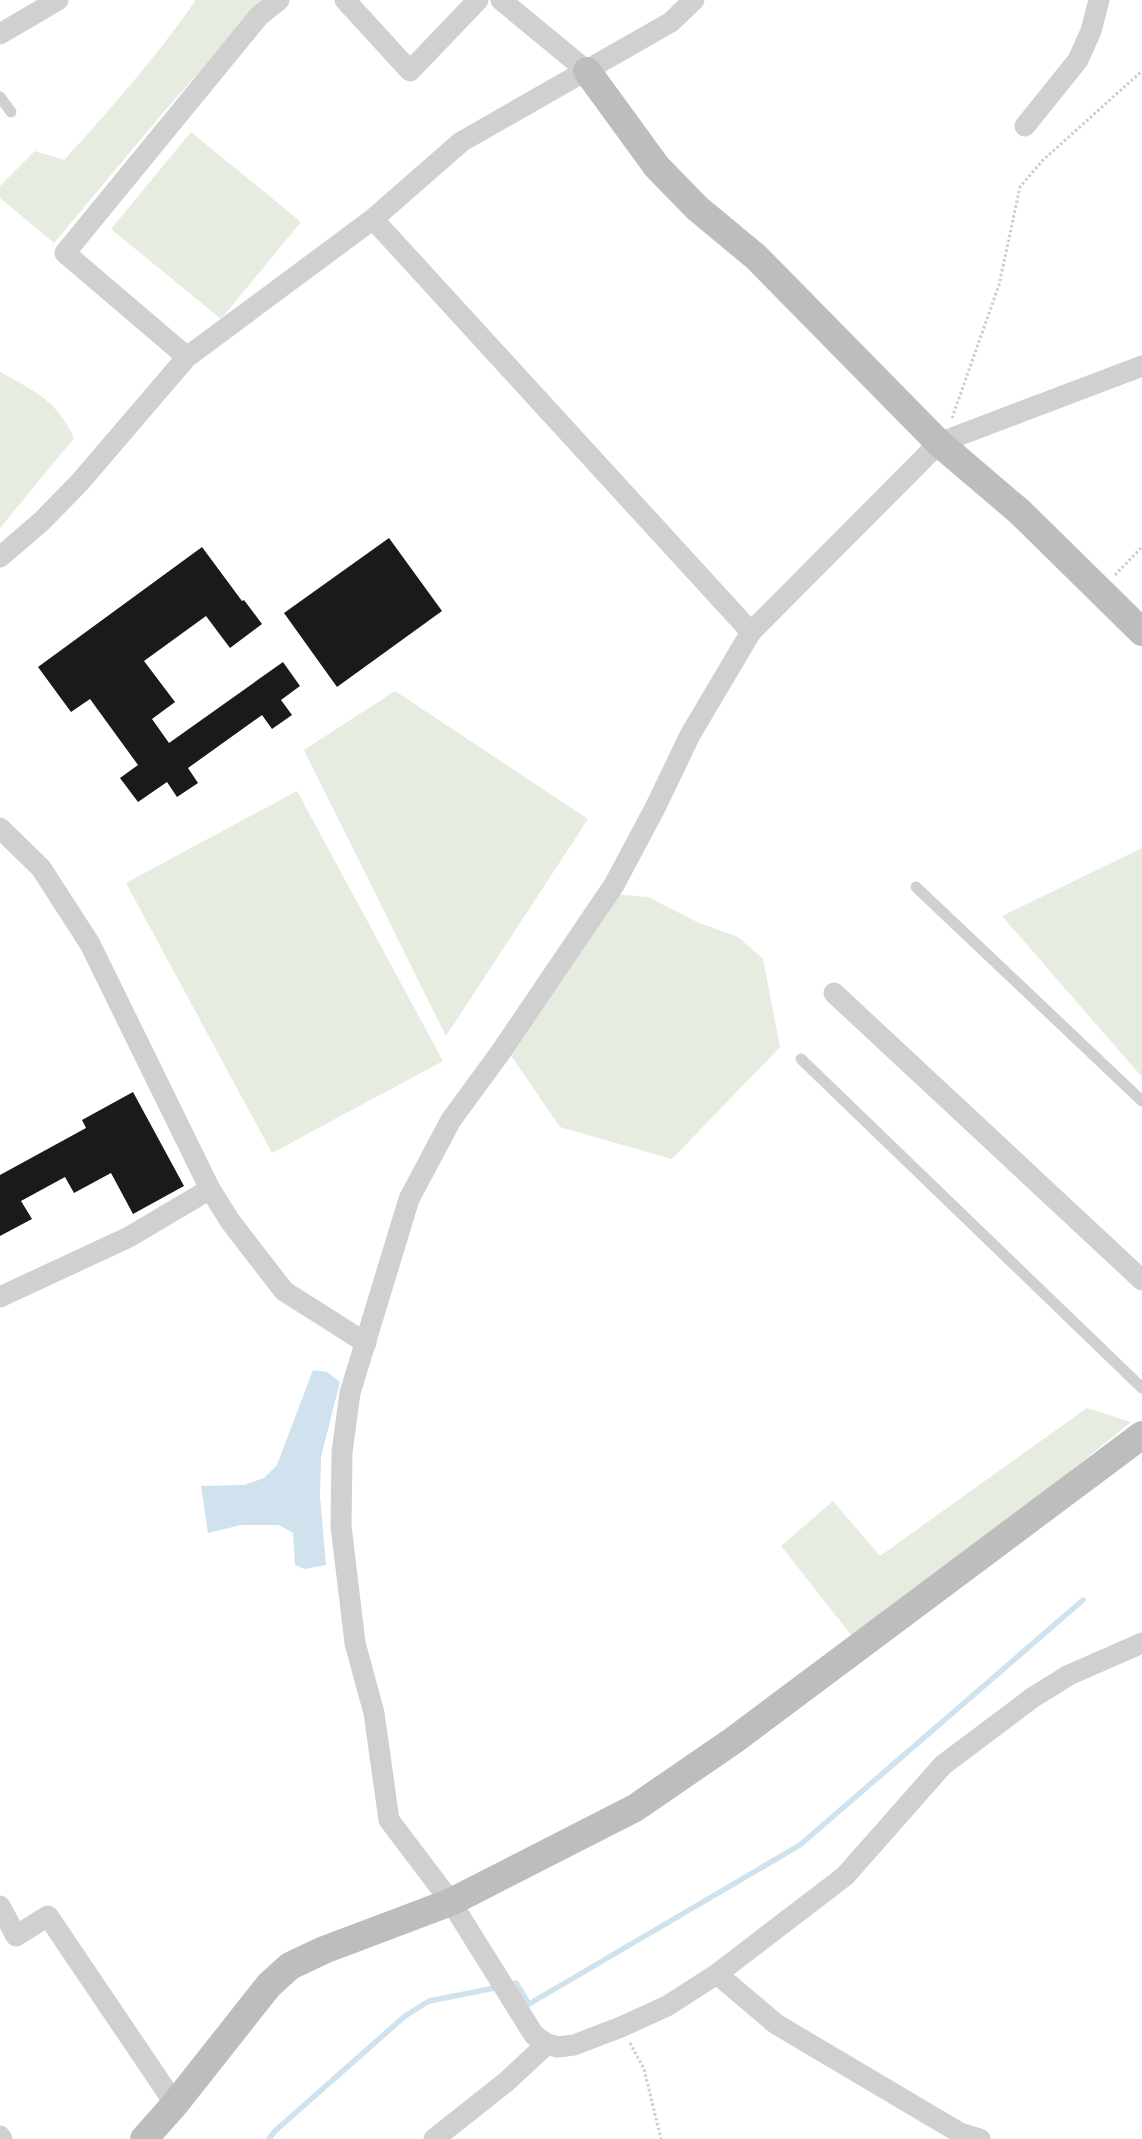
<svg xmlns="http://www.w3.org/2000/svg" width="1142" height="2139" viewBox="0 0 1142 2139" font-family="'Nunito Sans',sans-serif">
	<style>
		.green { fill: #e6ecdf }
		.water { fill: #cfe2ee }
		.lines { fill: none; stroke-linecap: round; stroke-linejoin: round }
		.stream { stroke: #cfe2ee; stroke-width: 5.5 }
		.building { fill: #1a1a1a }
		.path { stroke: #cdcdcd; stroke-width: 3; stroke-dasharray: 2.5 2.5; stroke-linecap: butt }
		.lane { stroke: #d0d0d0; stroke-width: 11 }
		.street { stroke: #d0d0d0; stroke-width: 21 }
		.secondary { stroke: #bdbdbd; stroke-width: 28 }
	</style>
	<rect width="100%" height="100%" fill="#fff"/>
	<g class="green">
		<path d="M196 0H268L251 13 162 114 54 243 0 198V186L35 151 64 160C111 109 156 57 196 0Z"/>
		<path d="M191 132 301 222 221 319 111 229Z"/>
		<path d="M0 372C35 391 57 401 74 438L0 528Z"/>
		<path d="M395 691 588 819 446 1036 304 750Z"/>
		<path d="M297 791 443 1061 272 1153 126 883Z"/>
		<path d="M1142 848V1077L1002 916Z"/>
		<path d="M612 894 648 897 699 923 738 937 763 959 780 1047 672 1159 560 1127 510 1054Z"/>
		<path d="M1087 1408 1131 1422 935 1581 852 1636 781 1546 833 1501 880 1556Z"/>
	</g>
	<path class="water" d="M313 1370 327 1372 340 1382 321 1457 320 1496 326 1565 305 1569 295 1565 293 1533 279 1525H241L208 1533 201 1486 244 1485 264 1478 277 1465Z"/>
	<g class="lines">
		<g class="stream">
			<path d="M509 1985 516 1983 529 2004 800 1845 1083 1600"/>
			<path d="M269 2139 275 2131 405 2016 429 2001 500 1987"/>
		</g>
	</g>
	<g class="building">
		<path d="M389 538 442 611 337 687 284 613Z"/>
		<path d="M202 547 242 601 244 600 262 624 230 648 206 616 144 661 175 702 152 719 169 743 283 662 300 686 281 700 292 715 272 729 262 715 188 768 198 783 177 797 167 782 138 802 120 778 138 765 90 699 71 712 38 667Z"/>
		<path d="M133 1092 184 1186 133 1214 111 1173 74 1193 65 1177 21 1201 32 1219 0 1236V1175L86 1128 82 1120Z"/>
	</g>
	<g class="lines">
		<g class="path">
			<path d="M952 418 999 285 1020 187 1042 161 1142 71"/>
			<path d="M1115 575 1142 547"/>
			<path d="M630 2043 644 2069 661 2139"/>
		</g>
		<g class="lane">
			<path d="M0 97 11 112"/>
			<path d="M916 887 1142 1101"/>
			<path d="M801 1059 1142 1388"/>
		</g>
		<g class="street">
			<path d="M345 0 410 71 478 0"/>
			<path d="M501 0 587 71"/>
			<path d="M0 34 58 0"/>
			<path d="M1025 126 1078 60 1091 31 1099 0"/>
			<path d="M373 219 751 632"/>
			<path d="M187 357 65 253 259 16 279 0"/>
			<path d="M1142 366 939 443 751 632 690 735 655 808 614 885 500 1053 451 1120 409 1199 350 1393 342 1452 341 1526 355 1643 374 1713 389 1820 451 1902 534 2035 547 2044 558 2047 574 2045 621 2027 667 2006 717 1974 845 1876 943 1765 1032 1698 1069 1675 1142 1643"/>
			<path d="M0 557 42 521 80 482 187 357 373 219 461 142 671 22 694 0"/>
			<path d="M0 828 41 868 90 944 210 1189 230 1221 284 1291 366 1343"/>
			<path d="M834 993 1142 1280"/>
			<path d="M0 1297 129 1237 210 1189"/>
			<path d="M0 1906 16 1936 48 1916 175 2104"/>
			<path d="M717 1974 776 2024 960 2133 980 2139"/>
			<path d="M0 2136 2 2139"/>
			<path d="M434 2139 506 2082 547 2044"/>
		</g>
		<g class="secondary">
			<path d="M587 71 657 167 697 208 756 257 939 443 1020 512 1142 632"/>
			<path d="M144 2139 175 2104 269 1985 290 1966 324 1950 451 1902 635 1808 734 1740 1142 1435"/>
		</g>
	</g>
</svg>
